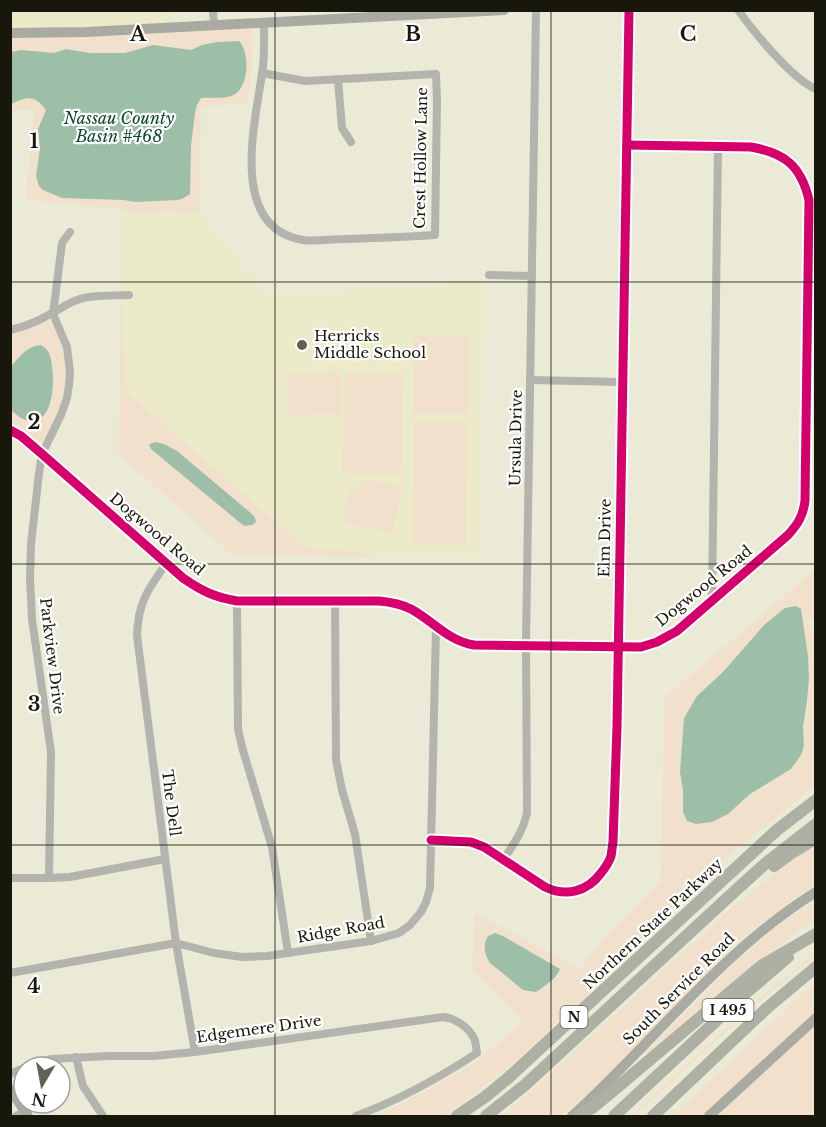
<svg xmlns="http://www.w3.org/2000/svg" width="826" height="1127" viewBox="0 0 826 1127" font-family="'Libre Baskerville',serif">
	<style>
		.built { fill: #ebebca }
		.green { fill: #f1e0cc }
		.water { fill: #9ebfa7 }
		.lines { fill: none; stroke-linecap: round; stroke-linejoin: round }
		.minor { stroke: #b2b4ad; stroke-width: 8 }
		.major { stroke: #a9aba2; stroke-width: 10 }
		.highway { stroke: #aeb0a4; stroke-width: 12 }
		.cycleway-casing { stroke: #fff; stroke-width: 13 }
		.cycleway { stroke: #d6006c; stroke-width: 9 }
		.grid { fill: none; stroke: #18170b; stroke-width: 1.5; stroke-opacity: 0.55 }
		.poi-dot { fill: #626152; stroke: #fff; stroke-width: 2 }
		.labels { text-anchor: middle; stroke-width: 4.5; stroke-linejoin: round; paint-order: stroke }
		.shield { fill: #fff; stroke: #5d5d54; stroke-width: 1.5 }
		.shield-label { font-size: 14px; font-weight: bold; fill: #18170b }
		.street-label { font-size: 15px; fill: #18170b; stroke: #fff }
		.poi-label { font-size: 15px; fill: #18170b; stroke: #fff; text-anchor: start }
		.water-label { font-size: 16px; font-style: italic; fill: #0b492f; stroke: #fff }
		.grid-label { font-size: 20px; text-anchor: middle; font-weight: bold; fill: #18170b; stroke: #fff; stroke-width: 4.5; stroke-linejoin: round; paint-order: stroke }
	</style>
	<rect width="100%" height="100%" fill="#eaead6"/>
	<g class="built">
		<path d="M11 11H170L171 27 11 33Z"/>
		<path d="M122 212 199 213 266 294 485 283 479 558 309 557 120 388Z"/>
	</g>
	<g class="green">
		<path d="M251 28 252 66 247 104 201 106 199 213 122 212 121 209 26 200 34 110H11V35Z"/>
		<path d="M121 301 123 304 125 383 129 394 301 544 312 548 369 553 372 554 373 557 232 555 119 454Z"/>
		<path d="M50 320 64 347 68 376 66 396 51 430 39 447 11 428 10 333Z"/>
		<path d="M413 335H468V414H414Z"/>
		<path d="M340 372 341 414 287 415V373Z"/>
		<path d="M345 372 403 373 401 475 342 473Z"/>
		<path d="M414 421 467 422 466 543H413Z"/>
		<path d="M366 480 384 482 402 488 392 533 345 523 344 507 349 492Z"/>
		<path d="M815 570V624L813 620 808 621 816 634 815 785 729 856 676 905 625 954 586 996 500 1075 443 1116H374L418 1095 479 1060 523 1022 472 970 475 913 580 969 603 940 660 883 665 697Z"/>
		<path d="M815 843V886L800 894 737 942 600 1084 561 1116H503L729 911 771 875 807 847Z"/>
		<path d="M815 901V919L767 956 650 1053 646 1052 739 959 788 918Z"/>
		<path d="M815 953V956L764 998 634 1116H630L762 996Z"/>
		<path d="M815 984V1012L702 1116H672L806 991Z"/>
		<path d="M815 1018V1116H709Z"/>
	</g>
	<g class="water">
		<path d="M239 41C250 52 249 86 235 94 225 100 211 97 201 98L197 105 195 113 191 146 190 194 182 199 177 200 136 202 123 200 62 198 43 190 39 186 36 176 40 148 38 129 46 110C34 94 27 97 11 104V52L21 50 54 53 66 49 90 53H125L153 45 191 50 202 45 217 42Z"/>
		<path d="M41 345C44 347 45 347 48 351 56 366 57 423 31 421 23 421 17 415 11 410V367C19 357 27 346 41 345Z"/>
		<path d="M156 442 166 445 177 451 252 514 255 518 256 522 252 525 244 526 151 449 149 445 152 443Z"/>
		<path d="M796 606 801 609 808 656 809 678 807 701 803 727 804 746 801 755 791 769 750 794 728 814 712 822 696 824 687 821 683 812V791L680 772 684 718 697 696 724 671 764 625 785 608Z"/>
		<path d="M495 933 503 936 560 969C556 980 545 985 536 992L523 990 490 963C484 954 483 945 488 936Z"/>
	</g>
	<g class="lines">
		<g class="minor">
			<path d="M213 10 214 25"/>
			<path d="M738 10C753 31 793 80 816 89"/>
			<path d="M262 73 305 81 436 74 437 100 435 235C405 237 374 238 344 239 330 239 316 242 303 240 228 228 255 123 262 74 265 57 264 40 264 23"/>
			<path d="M338 80 342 128 351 142"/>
			<path d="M489 275 532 276"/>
			<path d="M10 330C35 325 51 313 72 302 88 294 111 296 129 295"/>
			<path d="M530 380 622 382"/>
			<path d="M10 430 21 436 42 454 183 578C203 592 215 597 237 601H379C390 602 401 604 411 609 433 621 448 641 474 645L641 647 657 642 677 631 788 535C798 524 803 516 805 501L809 200C801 166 785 153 751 147L627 145"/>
			<path d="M166 564C148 589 138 603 137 635L176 943 195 1052"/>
			<path d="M712 600 718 147"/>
			<path d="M237 601 238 729 242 747 272 847 288 953"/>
			<path d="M335 601 336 760 342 790 355 834 371 941"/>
			<path d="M431 840 471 842 484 847 545 887C566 897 587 892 601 873 605 868 609 863 611 856 612 852 612 846 613 842L617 727 629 10"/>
			<path d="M503 860C514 844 523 831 527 813L526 641 536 10"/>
			<path d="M10 878H49L70 877 165 859"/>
			<path d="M49 878 51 752 32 619 30 578 31 544 39 473 42 454 61 415 67 398 69 385 70 372 67 347 53 314 62 243 70 232"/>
			<path d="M10 973 176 943 214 953 242 957 267 956 371 941 399 933 410 925 421 912 426 902 430 888 436 627"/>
			<path d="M76 1057 83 1086 103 1116"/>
			<path d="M25 1067 41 1061 52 1059 109 1056H153L195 1052 443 1017C455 1018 468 1027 474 1038 476 1042 476 1048 477 1053 439 1078 399 1100 356 1116"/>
			<path d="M10 1074 24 1068"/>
			<path d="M16 1116 25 1112"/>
		</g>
		<g class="major">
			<path d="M10 33 86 32 504 10"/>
			<path d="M10 1089 28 1116"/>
			<path d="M572 1116C654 1042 721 951 816 892"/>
			<path d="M709 1116 816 1018"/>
		</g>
		<g class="highway">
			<path d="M774 866 793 852 816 838"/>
			<path d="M457 1116 485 1097 507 1079 777 830 816 800"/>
			<path d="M486 1116 525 1085 735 891 766 863 816 824"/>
			<path d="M578 1116 592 1108 614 1090 761 966 816 934"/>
			<path d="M614 1116 746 993 788 957"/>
			<path d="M653 1116 767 1008 816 967"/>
		</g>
		<defs>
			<g id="cycleway">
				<path d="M10 430 21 436 42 454 183 578C203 592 215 597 237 601H379C390 602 401 604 411 609 433 621 448 641 474 645L641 647 657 642 677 631 788 535C798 524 803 516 805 501L809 200C801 166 785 153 751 147L627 145"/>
				<path d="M431 840 471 842 484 847 545 887C566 897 587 892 601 873 605 868 609 863 611 856 612 852 612 846 613 842L617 727 629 10"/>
			</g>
		</defs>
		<use href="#cycleway" class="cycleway-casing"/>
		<use href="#cycleway" class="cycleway"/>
	</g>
	<path class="grid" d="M275 10V1116M551 10V1116M10 282H816M10 564H816M10 845H816"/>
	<circle class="poi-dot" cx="302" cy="345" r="6"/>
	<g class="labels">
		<g class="shield">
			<rect x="702.5" y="999" width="51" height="22" rx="4.5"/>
			<rect x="560.5" y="1006" width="27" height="22" rx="4.5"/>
		</g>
		<g class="shield-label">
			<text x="728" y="1015">I 495</text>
			<text x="574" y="1022">N</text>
		</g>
		<g class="street-label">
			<text transform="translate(421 158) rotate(-89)" y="5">Crest Hollow Lane</text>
			<text transform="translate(516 438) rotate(-89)" y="5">Ursula Drive</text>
			<text transform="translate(157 534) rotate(40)" y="5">Dogwood Road</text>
			<text transform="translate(605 538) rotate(-89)" y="5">Elm Drive</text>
			<text transform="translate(704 586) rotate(-39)" y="5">Dogwood Road</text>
			<text transform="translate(52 656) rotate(83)" y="5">Parkview Drive</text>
			<text transform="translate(171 803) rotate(83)" y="5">The Dell</text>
			<text transform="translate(653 924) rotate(-43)" y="5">Northern State Parkway</text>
			<text transform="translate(341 930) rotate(-10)" y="5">Ridge Road</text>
			<text transform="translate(679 989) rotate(-45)" y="5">South Service Road</text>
			<text transform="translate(259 1029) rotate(-8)" y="5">Edgemere Drive</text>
		</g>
		<g class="poi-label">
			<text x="314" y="341">Herricks<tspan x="314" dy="17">Middle School</tspan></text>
		</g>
		<g class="water-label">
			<text x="119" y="124">Nassau County<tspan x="119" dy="18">Basin #468</tspan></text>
		</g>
	</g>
	<g class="grid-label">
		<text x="138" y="41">A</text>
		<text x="413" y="41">B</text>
		<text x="688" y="41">C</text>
		<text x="34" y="148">1</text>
		<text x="34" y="429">2</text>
		<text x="34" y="711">3</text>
		<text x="34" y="993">4</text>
	</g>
	<rect width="826" height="1127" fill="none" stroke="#18170b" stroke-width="24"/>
	<g transform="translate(42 1085) rotate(190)"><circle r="28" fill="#ffffff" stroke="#a3a29d" stroke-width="1.5"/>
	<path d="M0-4.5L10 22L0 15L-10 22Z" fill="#626152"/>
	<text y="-9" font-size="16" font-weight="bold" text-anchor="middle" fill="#18170b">N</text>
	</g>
</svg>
